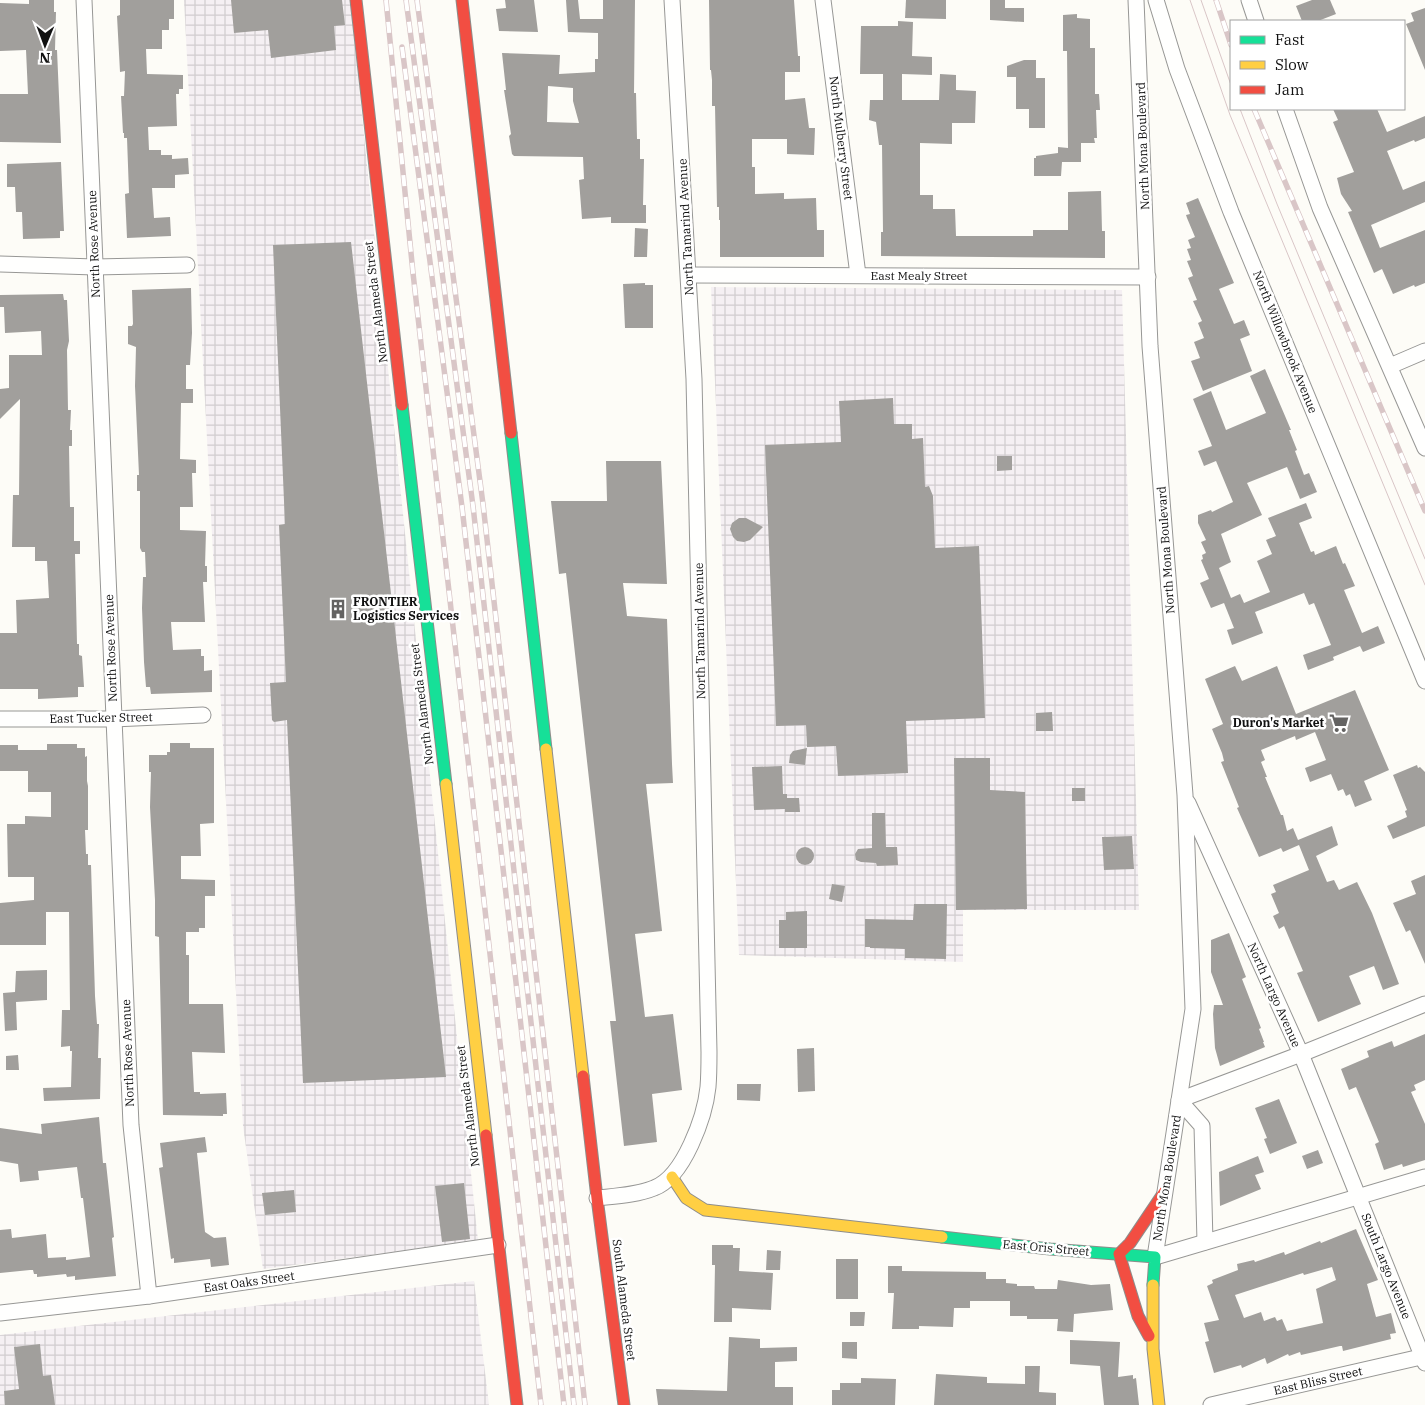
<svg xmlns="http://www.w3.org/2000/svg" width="1425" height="1405" viewBox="0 0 1425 1405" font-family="'IBM Plex Serif',serif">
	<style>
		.industrial { fill: url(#industrial-grid) }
		.building { fill: #a19f9c; fill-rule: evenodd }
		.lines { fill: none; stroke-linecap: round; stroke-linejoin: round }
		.street-casing { stroke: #979795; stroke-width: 17 }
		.fast-casing { stroke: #8e8d8b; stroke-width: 13 }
		.slow-casing { stroke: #8e8d8b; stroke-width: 13 }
		.jam-casing { stroke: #8e8d8b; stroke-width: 13 }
		.street { stroke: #fffffe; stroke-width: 15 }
		.fast { stroke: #16e098; stroke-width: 11 }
		.slow { stroke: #ffcf43; stroke-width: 11 }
		.jam { stroke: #f24e42; stroke-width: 11 }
		.tram { stroke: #d9c6c7; stroke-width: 1 }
		.rail-casing { stroke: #d9c6c7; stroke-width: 5.5 }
		.rail { stroke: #fff; stroke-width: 4; stroke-dasharray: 11; stroke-linecap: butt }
		.labels { text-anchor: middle; stroke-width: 5; stroke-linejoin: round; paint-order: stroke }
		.street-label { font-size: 12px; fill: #111; stroke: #fff }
		.poi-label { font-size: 12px; font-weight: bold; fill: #111; stroke: #fff; text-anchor: start }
	</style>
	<defs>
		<pattern id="industrial-grid" width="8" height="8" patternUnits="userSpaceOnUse" patternTransform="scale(1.25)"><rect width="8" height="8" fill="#f5f0f3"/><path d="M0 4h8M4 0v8" fill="none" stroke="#d1cdcf"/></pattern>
	</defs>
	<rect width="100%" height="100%" fill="#fdfcf7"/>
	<g class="industrial">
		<path d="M184 0H350L478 1241 263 1269 243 1126Z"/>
		<path d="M711 287 1122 290 1139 910H963V962L739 955Z"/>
		<path d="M474 1281 489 1405H0V1335Z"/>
	</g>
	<g class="building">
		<path d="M29 0H54V12H56L55 50H57L61 143 0 142V94H28L26 50 0 51V3L29 4Z"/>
		<path d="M120 0H174V19H169V30H162V49H146L147 74 183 75V89H179V94H176L177 126 148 127 149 150H161V155H172V159L188 158 189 174 175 175V188H152L154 218 170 217 171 236 127 238 125 194 129 193 127 138H124V133H123L121 96H124L125 71 120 72 117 16 120 15Z"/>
		<path d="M231 0H342L345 25 334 26 336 50 271 58 268 30 234 33Z"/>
		<path d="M505 0H534L538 32 499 31 496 9 506 8Z"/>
		<path d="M566 0H578L580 19H603V0H635L634 93H636L637 139H640V159H644L643 205H646V223H611V217L582 219 579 180 584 179 583 157 514 156 512 154 509 136 511 134 504 90H506L502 53 560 55 559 74 595 72V59H598V33L568 32ZM548 86 573 88V101L579 123 547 122Z"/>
		<path d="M709 0H794L798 56H800V72H785V100L805 98 809 128H815L814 155 787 154V139H752V167H755V194L784 193V199L816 198 817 230H824V257H720V220H719V207H717L715 106H712V80L711 70H710Z"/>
		<path d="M906 0H946V19L905 18Z"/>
		<path d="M990 0H1005V8H1024V22L990 20Z"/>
		<path d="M1312 0H1330L1336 14 1318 21H1302L1296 6Z"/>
		<path d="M1425 8V70L1406 24 1414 21 1411 13Z"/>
		<path d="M1077 14V18L1090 19V48H1095V94H1099L1100 110H1096L1097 138H1094L1095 143H1081V162H1062L1061 176H1034V158H1036V156L1058 153V147L1068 148 1067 51H1063V15Z"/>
		<path d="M898 21 913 22 912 56 932 57V75L902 74V100H939L940 74 956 75V90L976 91 975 123H952V144L920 143V195H933V209H955L956 236H1033V230H1068V192L1101 191 1102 231H1105V258L881 256V232H883L882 145H879L876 122 869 120 870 100H883V74H860L861 26H898Z"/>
		<path d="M1024 60H1036V78H1045V128H1029V109H1016V77H1007V66Z"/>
		<path d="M1333 109H1377L1387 132 1425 116V138L1415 142 1414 140 1387 151 1403 190 1425 181V202L1371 225 1380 248 1425 230V283L1415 287 1414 285 1393 294 1382 269 1374 273 1348 212 1352 211 1341 194 1337 178 1354 172 1333 122 1338 120Z"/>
		<path d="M61 162 64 231H60V238L23 239 22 212H16L15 187H7V164Z"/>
		<path d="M1198 198 1234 283 1219 289 1234 324 1244 320 1250 335 1240 339 1252 371 1203 391 1191 361 1200 358 1194 342 1204 338 1198 323 1202 321 1193 301 1197 300 1188 278 1193 276 1187 261 1191 260 1187 249 1191 248 1188 240 1195 237 1187 218 1186 215 1190 214 1186 203Z"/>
		<path d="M635 228 648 229 647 257H634Z"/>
		<path d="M351 242 446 1077 303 1083 287 720 274 722 272 720 270 683 286 682 279 525 285 524 273 245Z"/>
		<path d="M645 283V285H653V328H625L623 284Z"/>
		<path d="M191 288 192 333 190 365H186V389H193V403H181L180 459 196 460V473H192L193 507H180V530L206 531 205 566H207V582H203L205 622H171L173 650 201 649V656H204V671L212 670V692L151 694 150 687H146L144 662 142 608 143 577H146L145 552H142L140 548V491H137V475H139L135 386 136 347 128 344V326H132L133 324 132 290Z"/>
		<path d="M63 294 64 300H67L69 341 67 350 68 410H71L70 430H72V446H69L70 507H74V541H80V554H75L77 644H79V655L82 656 84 687H78V697L38 699V689H0V633H17L16 600 49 598 47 561H35V547H12L13 495H19L20 399 0 419V389L9 388V355H42L41 331 5 333 4 307H0V295Z"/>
		<path d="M1265 369 1291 430H1289L1297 450 1295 451 1304 475 1309 473 1317 492 1300 499 1287 467 1247 483 1262 515 1221 534 1231 562 1219 568 1231 598 1240 594 1244 603 1270 592 1257 561 1272 554 1266 540 1276 536 1268 518 1306 503 1312 518 1299 523 1311 552 1314 551 1315 555 1336 546 1343 564 1345 563 1355 586 1344 590 1362 633 1378 626 1385 643 1363 652 1360 646 1333 657 1334 660 1308 670 1303 655 1331 645 1314 603 1309 605 1304 593 1255 612 1263 633 1232 645 1227 630 1234 628 1224 603 1211 608 1200 583 1209 579 1201 560 1203 559 1202 555 1206 553 1201 542 1206 540 1198 523V515L1211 510 1212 512 1233 502 1216 461 1204 466 1198 451 1212 446 1193 399 1211 391 1226 430 1266 413 1250 376Z"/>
		<path d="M893 398 894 424H912V439L923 438 925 487 929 486 933 496 935 548 979 546 985 718 906 721 908 773 838 776 836 746 807 747 806 725 776 726 765 445 841 442 839 401Z"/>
		<path d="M997 456H1012V470L997 471Z"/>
		<path d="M606 461H661L667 584 623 583 627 616 667 619 672 764 673 783 646 784 662 931 635 934 645 1017 673 1014 682 1090 652 1094 657 1142 624 1146 610 1021H616L566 573 559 574 551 501H607Z"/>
		<path d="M739 518H746L763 527 750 540 744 542 737 541 733 537 730 529 732 523Z"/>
		<path d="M1235 666 1242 681 1277 666 1296 714 1355 690 1389 770 1364 781 1372 800 1355 807 1350 794 1346 796 1343 789 1338 791 1331 774 1310 782 1305 768 1326 760 1315 732 1296 740 1295 736 1261 750 1265 760 1261 762 1267 777H1265L1281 815H1283L1287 831 1293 828 1298 840 1332 826 1338 845 1316 856 1327 882 1334 880 1339 890 1357 882 1372 913 1399 984 1383 990 1374 966 1349 976 1361 1004 1318 1022 1297 973 1303 971 1284 926 1279 929 1273 916 1279 913 1271 894 1276 892 1273 885 1309 870 1299 845 1283 852 1281 848 1259 857 1237 808 1239 807 1221 762 1224 761 1222 753 1212 729 1223 724 1205 679Z"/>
		<path d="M1052 712 1053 731H1036V713Z"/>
		<path d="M170 743H190V748H214V823L200 824 201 856H181V879L215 880V896H205V928H199V932H186V955H189V1004H223L225 1053 192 1052 194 1092H200V1094L226 1093 227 1114H223V1116L163 1115 159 937 155 936V900L150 807 151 772H149V755H167V752H170Z"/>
		<path d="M47 744H77V748H85V757L87 756V781L88 786V830H85L86 854H88V865H91L95 996 97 1024H99L98 1058H101L100 1099 44 1101 43 1088 71 1087 72 1051H70V1046L61 1047 62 1010H70L69 912H46V945H0V903L34 900V877H8L7 824H25V816L51 817V792H28V771H0V745H18V750H47Z"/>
		<path d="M807 748 805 765 789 763 790 755 793 751Z"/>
		<path d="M954 758H990V790L1025 792 1027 909 956 910Z"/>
		<path d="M1417 765 1418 768 1420 767 1425 772V826L1393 839 1387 826 1407 817 1405 811 1407 810 1393 775Z"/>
		<path d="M782 766 783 794H787V798H799L800 812H785V809L754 810 752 767Z"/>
		<rect x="1072" y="788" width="13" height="13"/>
		<path d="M872 813H885L886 847H897L898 865 877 866 876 863 861 862 856 860 855 854 858 849 872 848Z"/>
		<path d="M1132 836 1134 869 1104 870 1102 837Z"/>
		<circle cx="805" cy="856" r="9"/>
		<path d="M1425 875V964L1410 930 1406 932 1393 903 1416 894 1411 881Z"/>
		<path d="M832 884 845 886 842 902 829 899Z"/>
		<path d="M914 904H947L946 959 905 958V949L870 948V947H865V919L913 920Z"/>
		<path d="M807 911V948H779V920H786V912Z"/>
		<path d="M1229 933 1246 977 1242 979 1261 1028 1259 1029 1264 1042H1263L1265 1047 1220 1066 1215 1048 1213 1014 1214 1005H1223L1211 972V940Z"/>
		<path d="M47 970V1000L16 1002 17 1030 5 1031 3 993 15 992 16 971Z"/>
		<path d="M1425 1034V1080L1414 1085 1416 1090 1411 1092 1425 1124V1160L1403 1167 1402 1164 1384 1170 1375 1144 1379 1142 1356 1087 1349 1090 1341 1069 1369 1057 1367 1051 1392 1041 1394 1047Z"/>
		<path d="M814 1048 815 1091 798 1092 797 1049Z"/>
		<path d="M18 1055 19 1070H6V1056Z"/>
		<path d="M737 1084H761L760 1101 737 1100Z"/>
		<path d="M1279 1099 1297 1143 1270 1154 1264 1139 1267 1138 1255 1108Z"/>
		<path d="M99 1117 103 1163H106L114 1237 112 1238 116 1276 75 1280V1276L67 1277 66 1274 37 1277V1274H34L33 1270H30L0 1273V1230L11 1229 12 1238 46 1234 48 1258 66 1257V1260L90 1257 83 1198H81L77 1167 38 1171 39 1180 20 1182 18 1164 0 1161V1128L42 1134 41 1124Z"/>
		<path d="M205 1137 207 1152 197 1153 205 1232 214 1238 226 1237 229 1265 211 1267 210 1259 174 1263V1258L171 1259 159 1168 163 1167 160 1143Z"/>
		<path d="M1318 1150 1323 1163 1307 1169 1302 1156Z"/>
		<path d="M1258 1156 1264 1172 1255 1175 1261 1189 1220 1206 1219 1172Z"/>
		<path d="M464 1183 470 1239 442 1242 435 1186Z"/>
		<path d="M294 1190 296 1212 265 1215 262 1193Z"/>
		<path d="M1356 1229 1378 1280 1367 1284 1376 1317 1391 1313 1396 1333 1390 1334 1391 1339 1343 1351 1342 1346H1340L1301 1355 1300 1352 1289 1356 1288 1354 1267 1364 1265 1358 1242 1368 1241 1365 1214 1373 1205 1342 1209 1341 1204 1323 1219 1320 1207 1286 1213 1283 1212 1280 1238 1270 1237 1264 1254 1260 1255 1262 1284 1252 1285 1255 1320 1241 1321 1243ZM1332 1267 1336 1280 1316 1289 1323 1323 1287 1331 1282 1319 1277 1321 1275 1317 1264 1321 1261 1312 1244 1318 1235 1295 1303 1273 1304 1275Z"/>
		<path d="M712 1245H733V1248H740L739 1271 773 1273 771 1310 732 1308V1322H714L715 1265H712Z"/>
		<path d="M767 1250 781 1251 780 1270H766Z"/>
		<rect x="836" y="1259" width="22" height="40"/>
		<path d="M888 1266H902V1271L986 1272V1279H1006V1283L1017 1284V1286H1034L1035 1289H1057L1058 1280 1091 1285 1110 1284 1113 1310 1074 1314 1073 1332 1057 1331 1058 1319H1027V1316H1010V1301H970V1308H954L953 1327 919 1326V1329H892L894 1293H888Z"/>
		<path d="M850 1312H865L864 1326H850Z"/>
		<path d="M729 1337 760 1339V1348L797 1347V1361L775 1362V1387H793V1405H658L656 1389 727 1391Z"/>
		<path d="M1070 1340 1120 1342 1118 1377 1133 1375V1379L1136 1378 1139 1405H1104L1100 1366 1070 1364Z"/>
		<path d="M842 1342H857V1359L842 1358Z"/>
		<path d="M40 1344 43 1376 51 1375 55 1405H5L4 1391 19 1389 14 1347Z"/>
		<path d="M1025 1366H1040L1039 1392 1056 1393V1405H934L936 1374 987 1377V1383L1025 1384Z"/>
		<path d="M861 1378 896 1379 895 1405H832V1390H840V1383H861Z"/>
	</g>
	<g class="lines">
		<defs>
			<g id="street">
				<path d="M84 0 131 1125 149 1296"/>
				<path d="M823 0 858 275"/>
				<path d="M1136 0 1150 346 1185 795 1193 1009 1155 1257 1425 1177"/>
				<path d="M1156 0 1177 69 1231 212 1425 681"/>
				<path d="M1249 0 1256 21"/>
				<path d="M1285 109 1320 208 1425 448"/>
				<path d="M0 264 95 267 187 265"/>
				<path d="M689 275 1148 277"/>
				<path d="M1390 366 1425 351"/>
				<path d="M0 719H113L203 715"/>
				<path d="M1188 803 1301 1054 1425 1363"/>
				<path d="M597 1198C616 1196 637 1195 654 1188 684 1177 705 1116 708 1087 709 1075 709 1063 709 1052L694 379 672 0"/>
				<path d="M1205 1242 1202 1126 1179 1100 1301 1054 1425 1004"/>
				<path d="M0 1313 149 1296 498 1245"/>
				<path d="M1211 1405 1425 1356"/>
			</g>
			<g id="fast">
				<path d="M402 405 446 784"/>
				<path d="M511 433 546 749"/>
				<path d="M942 1237 1050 1249 1155 1257 1153 1285"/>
			</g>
			<g id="slow">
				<path d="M546 749 583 1076"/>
				<path d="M446 784 486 1135"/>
				<path d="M672 1177 686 1198 705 1210 942 1237"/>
				<path d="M1153 1285V1349L1159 1405"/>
			</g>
			<g id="jam">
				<path d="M356 0 402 405"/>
				<path d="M462 0 511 433"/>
				<path d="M583 1076 597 1198 624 1405"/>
				<path d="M486 1135 517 1405"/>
				<path d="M1149 1336 1138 1316 1119 1254 1130 1243 1165 1191"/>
			</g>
		</defs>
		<use href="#street" class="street-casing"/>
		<use href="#fast" class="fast-casing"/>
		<use href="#slow" class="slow-casing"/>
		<use href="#jam" class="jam-casing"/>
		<use href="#street" class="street"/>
		<use href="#fast" class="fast"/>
		<use href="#slow" class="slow"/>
		<use href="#jam" class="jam"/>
		<g class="tram">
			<path d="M1190 0 1230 115 1425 585"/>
			<path d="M1201 0 1231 85"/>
			<path d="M1240 109 1277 204 1425 559"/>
		</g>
		<defs>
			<g id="rail">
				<path d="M386 0 413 273 541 1405"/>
				<path d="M406 0 473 506 574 1405"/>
				<path d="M417 0 483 504 585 1405"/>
				<path d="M1216 0 1231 45"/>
				<path d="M402 47 462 507 564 1405"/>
				<path d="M1254 109 1425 511"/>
			</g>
		</defs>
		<use href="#rail" class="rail-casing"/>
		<use href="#rail" class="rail"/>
	</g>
	<defs>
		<symbol id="building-bare" viewBox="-9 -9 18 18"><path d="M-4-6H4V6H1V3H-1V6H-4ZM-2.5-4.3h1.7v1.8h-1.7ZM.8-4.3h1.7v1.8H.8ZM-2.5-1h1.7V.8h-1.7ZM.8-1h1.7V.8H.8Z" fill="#646362" stroke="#fff" stroke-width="2.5" paint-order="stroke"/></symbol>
		<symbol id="supermarket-bare" viewBox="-9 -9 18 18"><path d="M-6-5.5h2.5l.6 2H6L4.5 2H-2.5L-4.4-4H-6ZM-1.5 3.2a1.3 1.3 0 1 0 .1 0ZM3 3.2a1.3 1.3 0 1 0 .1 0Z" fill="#646362" stroke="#fff" stroke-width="2.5" paint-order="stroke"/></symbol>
	</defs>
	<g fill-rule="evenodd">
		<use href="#building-bare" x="324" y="595" width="28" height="28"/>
		<use href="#supermarket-bare" x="1325" y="709" width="28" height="28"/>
	</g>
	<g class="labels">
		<g class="street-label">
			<text transform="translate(841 138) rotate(83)" y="4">North Mulberry Street</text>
			<text transform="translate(1143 146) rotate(-92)" y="4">North Mona Boulevard</text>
			<text transform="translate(686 227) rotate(-93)" y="4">North Tamarind Avenue</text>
			<text transform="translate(94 244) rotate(-92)" y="4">North Rose Avenue</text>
			<text x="919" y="280">East Mealy Street</text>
			<text transform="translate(376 302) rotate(-97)" y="4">North Alameda Street</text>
			<text transform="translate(1285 342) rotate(68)" y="4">North Willowbrook Avenue</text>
			<text transform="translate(1166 550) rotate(-94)" y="4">North Mona Boulevard</text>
			<text transform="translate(700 631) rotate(-91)" y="4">North Tamarind Avenue</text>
			<text transform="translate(111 648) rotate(-92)" y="4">North Rose Avenue</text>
			<text transform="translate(422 704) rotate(-97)" y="4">North Alameda Street</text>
			<text transform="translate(101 718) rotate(-1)" y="4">East Tucker Street</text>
			<text transform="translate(1274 995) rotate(66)" y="4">North Largo Avenue</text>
			<text transform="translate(128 1053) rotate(-92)" y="4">North Rose Avenue</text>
			<text transform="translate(468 1106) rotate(-97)" y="4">North Alameda Street</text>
			<text transform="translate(1167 1178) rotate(-81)" y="4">North Mona Boulevard</text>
			<text transform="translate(1046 1248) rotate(5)" y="4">East Oris Street</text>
			<text transform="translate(1386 1266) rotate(68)" y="4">South Largo Avenue</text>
			<text transform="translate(249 1282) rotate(-8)" y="4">East Oaks Street</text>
			<text transform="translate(624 1300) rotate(83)" y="4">South Alameda Street</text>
			<text transform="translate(1318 1381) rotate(-13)" y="4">East Bliss Street</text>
		</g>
		<g class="poi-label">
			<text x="353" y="606">FRONTIER<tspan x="353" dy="14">Logistics Services</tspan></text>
			<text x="1324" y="727" text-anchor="end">Duron's Market</text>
		</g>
	</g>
	<rect x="1230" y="20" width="175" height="90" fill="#ffffff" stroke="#a0a0a0"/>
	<rect x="1240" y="36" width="25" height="8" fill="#16e098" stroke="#a0a0a0"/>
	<text x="1275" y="45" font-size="15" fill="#111111">Fast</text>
	<rect x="1240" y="61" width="25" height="8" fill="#ffcf43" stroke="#a0a0a0"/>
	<text x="1275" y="70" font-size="15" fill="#111111">Slow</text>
	<rect x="1240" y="86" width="25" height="8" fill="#f24e42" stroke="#a0a0a0"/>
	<text x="1275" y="95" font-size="15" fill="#111111">Jam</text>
	<g transform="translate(45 45) rotate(181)" stroke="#ffffff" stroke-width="4" paint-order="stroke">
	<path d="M0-4L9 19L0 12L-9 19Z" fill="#111111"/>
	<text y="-8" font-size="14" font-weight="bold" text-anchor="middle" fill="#111111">N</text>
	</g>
</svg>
